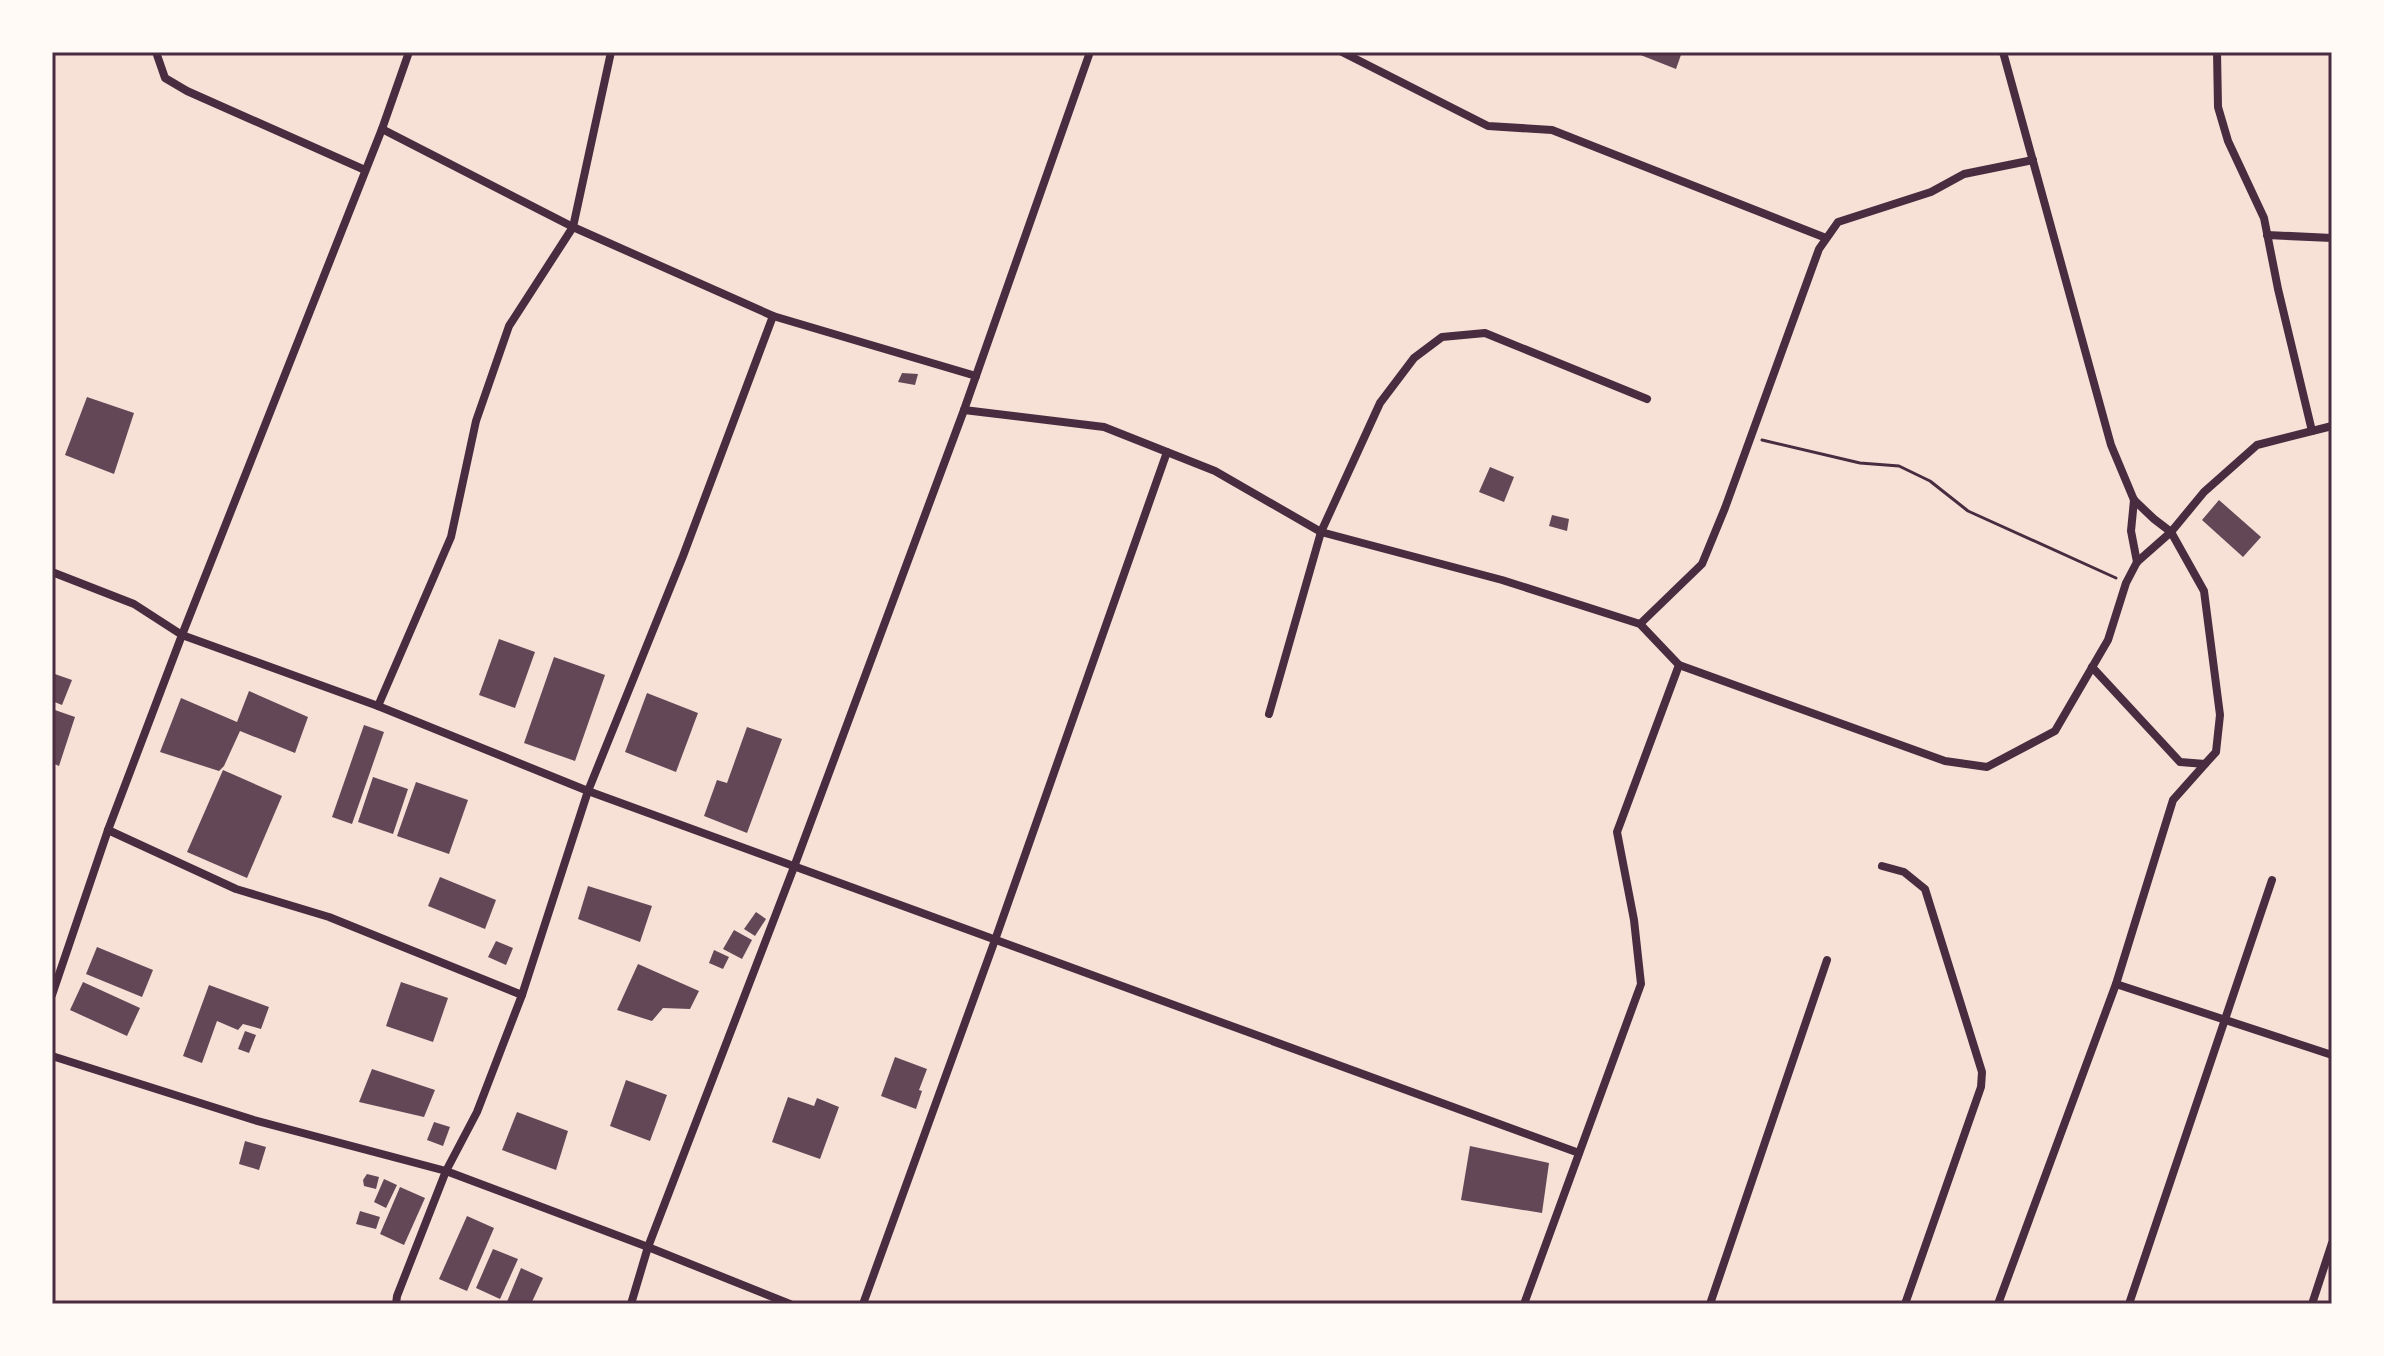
<svg xmlns="http://www.w3.org/2000/svg" width="2384" height="1356" viewBox="0 0 2384 1356" font-family="Jost,sans-serif">
	<style>
		.building { fill: #644757 }
		.lines { fill: none; stroke-linecap: round; stroke-linejoin: round }
		.path { stroke: #4a2c40; stroke-width: 3 }
		.minor { stroke: #4a2c40; stroke-width: 8 }
		.neatline { fill: none; stroke: #4a2c40; stroke-width: 3 }
	</style>
	<rect width="100%" height="100%" fill="#f7e1d7"/>
	<g class="building">
		<path d="M1633 52H1682L1676 69Z"/>
		<path d="M902 373 918 374 915 385 898 382Z"/>
		<path d="M87 397 134 413 114 474 65 455Z"/>
		<path d="M1490 467 1514 477 1504 502 1479 492Z"/>
		<path d="M2219 500 2261 537 2243 557 2202 520Z"/>
		<path d="M1552 515 1569 519 1567 531 1549 526Z"/>
		<path d="M499 639 535 652 515 708 479 695Z"/>
		<path d="M554 657 605 675 575 761 524 743Z"/>
		<path d="M52 673 72 680 62 705 52 701Z"/>
		<path d="M249 691 308 717 295 753 240 731 224 766 219 771 160 752 181 698 237 722Z"/>
		<path d="M647 693 698 713 676 772 625 752Z"/>
		<path d="M52 709 75 717 59 766 52 763Z"/>
		<path d="M364 725 384 732 352 824 332 817Z"/>
		<path d="M747 727 782 739 747 833 704 816 717 780 727 783Z"/>
		<path d="M223 770 282 796 247 878 187 852Z"/>
		<path d="M373 777 408 789 393 834 358 822Z"/>
		<path d="M416 782 468 800 449 854 397 836Z"/>
		<path d="M440 877 496 900 485 929 428 906Z"/>
		<path d="M588 886 652 906 640 942 578 919Z"/>
		<path d="M756 912 766 919 755 936 744 929Z"/>
		<path d="M734 930 752 940 742 959 723 949Z"/>
		<path d="M496 941 513 948 506 965 488 957Z"/>
		<path d="M97 947 153 970 142 997 86 974Z"/>
		<path d="M714 950 729 957 723 969 709 963Z"/>
		<path d="M638 964 699 991 690 1009 663 1008 652 1021 617 1010Z"/>
		<path d="M83 982 140 1008 127 1036 70 1010Z"/>
		<path d="M401 982 448 998 433 1042 386 1026Z"/>
		<path d="M209 985 269 1007 261 1029 243 1024 238 1030 217 1021 202 1063 183 1056Z"/>
		<path d="M245 1031 256 1035 249 1053 238 1049Z"/>
		<path d="M895 1057 927 1069 919 1090 922 1091 916 1109 881 1096Z"/>
		<path d="M372 1069 435 1090 424 1117 359 1102Z"/>
		<path d="M626 1080 667 1095 650 1141 610 1126Z"/>
		<path d="M788 1097 814 1106 817 1098 839 1107 820 1159 772 1142Z"/>
		<path d="M517 1112 568 1131 556 1170 502 1150Z"/>
		<path d="M434 1122 450 1127 443 1146 427 1140Z"/>
		<path d="M245 1141 266 1147 259 1170 239 1164Z"/>
		<path d="M1470 1146 1549 1163 1542 1213 1461 1200Z"/>
		<path d="M367 1174 379 1177 376 1189 364 1186 363 1180Z"/>
		<path d="M384 1179 397 1185 386 1208 374 1202Z"/>
		<path d="M400 1187 425 1198 404 1245 380 1234Z"/>
		<path d="M360 1211 380 1217 376 1229 356 1224Z"/>
		<path d="M467 1216 494 1228 467 1291 439 1279Z"/>
		<path d="M493 1249 518 1259 500 1299 476 1288Z"/>
		<path d="M521 1268 543 1278 531 1304H506Z"/>
	</g>
	<g class="lines">
		<path class="path" d="M1762 440 1860 463 1899 466 1930 481 1968 511 2116 578"/>
		<g class="minor">
			<path d="M156 52 165 78 187 91 365 170"/>
			<path d="M1342 52 1488 126 1552 130 1826 238"/>
			<path d="M2003 52 2111 445 2134 500 2154 519 2171 532 2204 591 2220 715 2216 752 2205 764 2180 762 2092 667"/>
			<path d="M2217 52 2218 107 2228 141 2264 218 2278 289 2312 431"/>
			<path d="M382 129 573 227 773 316 683 556 588 791 522 995 477 1112 446 1171 648 1247 790 1304"/>
			<path d="M2267 235 2332 238"/>
			<path d="M773 316 976 376"/>
			<path d="M964 410 1104 427 1215 471 1321 532 1502 580 1640 624 1679 665 1617 832 1634 920 1641 984 1524 1304"/>
			<path d="M2134 500 2131 531 2137 562"/>
			<path d="M52 572 134 604 182 635 378 706 588 791 1579 1153"/>
			<path d="M1640 624 1702 564 1725 508 1819 249 1838 222 1931 192 1964 174 2033 160"/>
			<path d="M1679 665 1945 761 1987 767 2055 731 2108 640 2126 583 2137 562 2171 532 2204 492 2257 445 2332 426"/>
			<path d="M378 706 451 537 476 421 509 326 573 227 611 52"/>
			<path d="M1269 714 1321 532 1380 403 1414 358 1442 337 1485 333 1647 399"/>
			<path d="M108 830 236 889 329 917 522 995"/>
			<path d="M1882 866 1904 872 1925 889 1982 1072 1981 1087 1905 1304"/>
			<path d="M2116 984 2332 1055"/>
			<path d="M52 995 108 830 182 635 382 129 409 52"/>
			<path d="M52 1056 254 1120 446 1171 397 1296 396 1304"/>
			<path d="M631 1304 648 1247 794 867 964 410 1090 52"/>
			<path d="M863 1304 995 940 1167 452"/>
			<path d="M1710 1304 1827 960"/>
			<path d="M1998 1304 2116 984 2173 800 2205 764"/>
			<path d="M2129 1304 2272 880"/>
			<path d="M2312 1304 2332 1243"/>
		</g>
	</g>
	<rect width="2384" height="1356" fill="none" stroke="#fffaf5" stroke-width="108"/>
	<rect x="54" y="54" width="2276" height="1248" class="neatline"/>
</svg>
